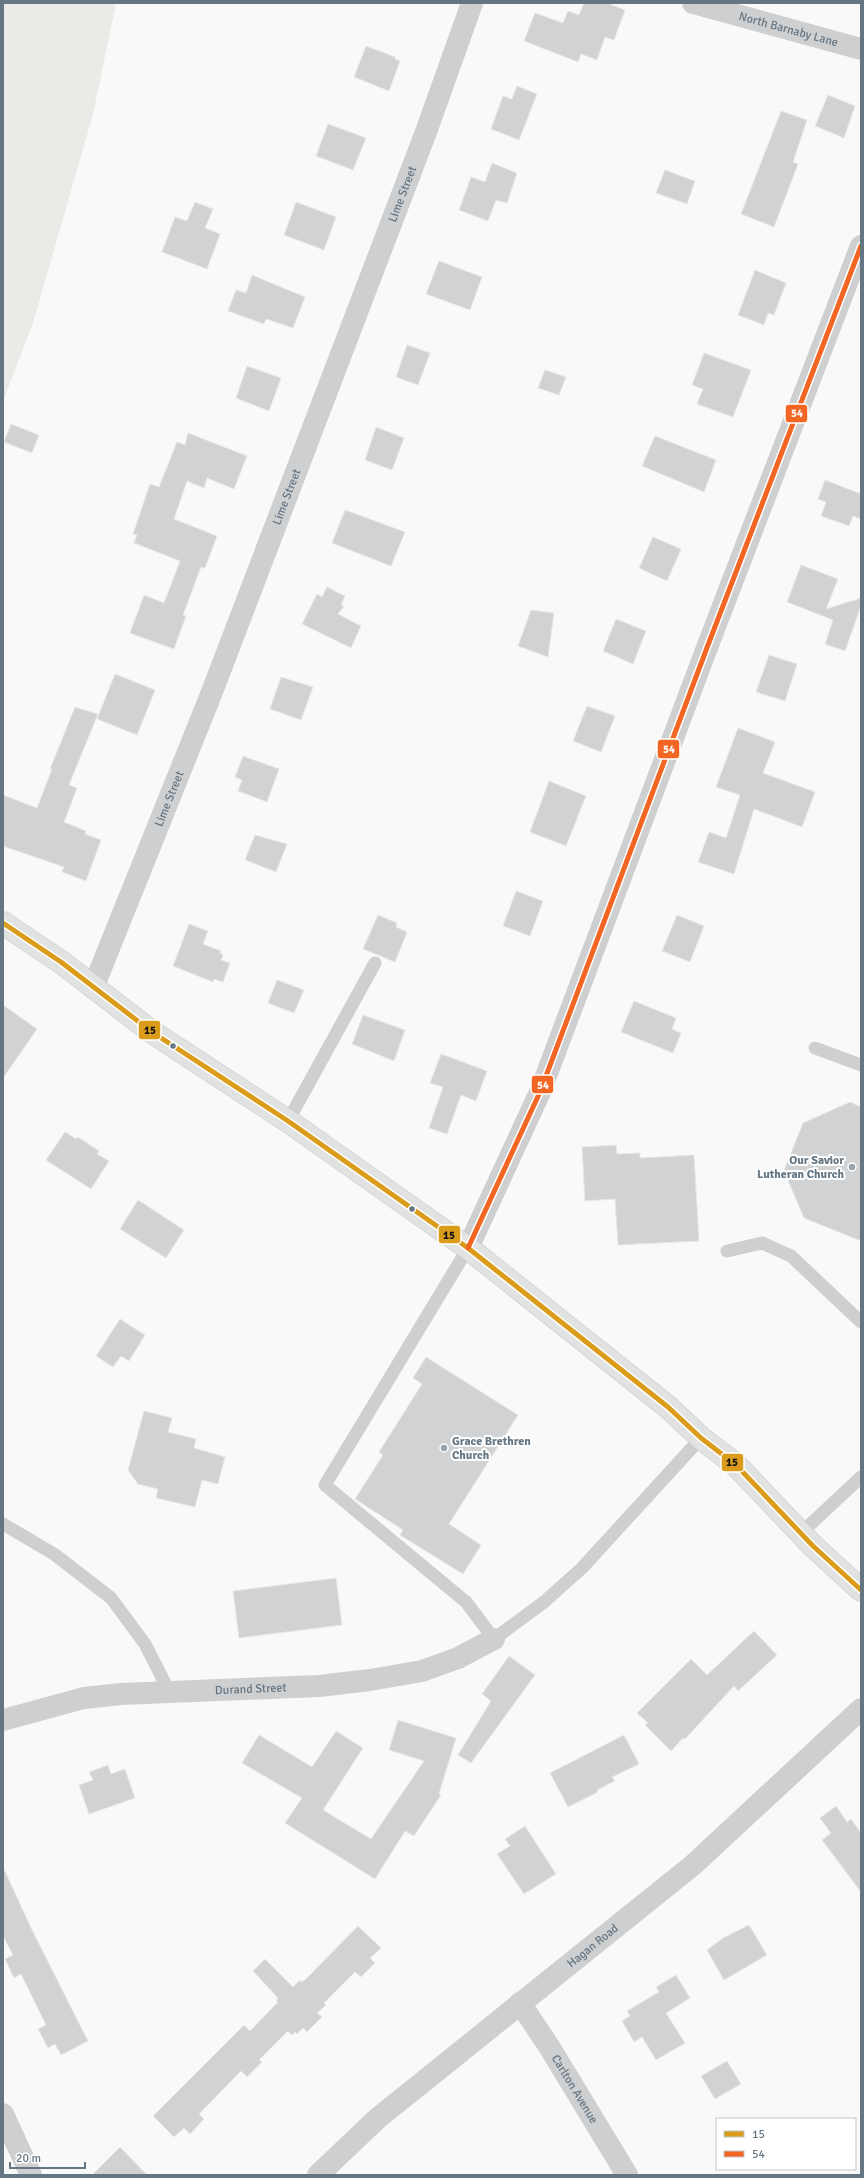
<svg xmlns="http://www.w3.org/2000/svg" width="864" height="2178" viewBox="0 0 864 2178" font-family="Signika,sans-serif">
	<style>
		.green { fill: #e8ebe6 }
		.building { fill: #d0d2d3; stroke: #e8e8e8 }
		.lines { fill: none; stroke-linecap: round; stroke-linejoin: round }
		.primary-casing { stroke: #d5d6d7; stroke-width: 24 }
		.service { stroke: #cecfd0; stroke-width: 13 }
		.minor { stroke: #cecfd0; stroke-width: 22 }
		.tertiary { stroke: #cecfd0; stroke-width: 22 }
		.primary { stroke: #e1e2e2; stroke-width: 22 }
		.bus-1-casing { stroke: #fff; stroke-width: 8 }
		.bus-2-casing { stroke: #fff; stroke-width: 8 }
		.bus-1 { stroke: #da9c1a; stroke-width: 5 }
		.bus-2 { stroke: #f26522; stroke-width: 5 }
		.bus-dot { fill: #657683; stroke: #fff; stroke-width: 1.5 }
		.poi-dot { fill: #99a4ac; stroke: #fff; stroke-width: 1.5 }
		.labels { text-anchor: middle; stroke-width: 4; stroke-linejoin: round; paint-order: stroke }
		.street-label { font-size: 12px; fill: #657683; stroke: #fff }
		.poi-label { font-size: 12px; font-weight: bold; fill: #657683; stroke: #fff; text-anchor: end }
		.line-badge { stroke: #fff; stroke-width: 1.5 }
		.badge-label { font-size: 11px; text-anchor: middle; font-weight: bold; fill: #fff }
		.pale-badge-label { font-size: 11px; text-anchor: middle; font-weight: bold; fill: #111 }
	</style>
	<rect width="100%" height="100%" fill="#f9f9f9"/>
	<path class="green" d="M3 3H116L93 114 33 323 3 401Z"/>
	<g class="building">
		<path d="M584 3H607L625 10 614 40 605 37 597 60 581 54 578 62 524 41 535 13 563 23 568 11 579 15Z"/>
		<path d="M366 46 395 57V59L400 61 389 91 354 77Z"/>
		<path d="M517 86 537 94 519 140 491 129 503 96 512 99Z"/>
		<path d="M828 95 855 106 844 138 815 126Z"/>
		<path d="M781 111 807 120 793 162 798 164 774 227 741 214Z"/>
		<path d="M328 124 366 138 353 170 316 156Z"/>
		<path d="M492 163 517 173 507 203 496 200 488 221 459 210 471 177 485 182Z"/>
		<path d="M665 170 695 181 687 204 656 193Z"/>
		<path d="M195 202 213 209 205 228 220 234 207 269 162 252 175 217 187 221Z"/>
		<path d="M296 202 336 217 324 250 284 235Z"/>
		<path d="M439 261 482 277 470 310 426 294Z"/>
		<path d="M755 270 786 283 774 315 768 313 764 325 738 315Z"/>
		<path d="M252 275 305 297 293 328 266 319 264 324 228 311 236 290 246 293Z"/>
		<path d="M407 345 430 353 418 385 396 377Z"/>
		<path d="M704 353 751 370 733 417 697 404 703 389 692 385Z"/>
		<path d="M247 366 281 378 269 411 236 398Z"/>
		<path d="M545 370 566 377 559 395 538 388Z"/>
		<path d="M11 424 39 435 32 453 4 442Z"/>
		<path d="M376 427 404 438 392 470 365 460Z"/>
		<path d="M188 433 247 456 234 489 207 478 204 488 187 481 174 519 217 536 205 568 201 567 183 615 186 616 174 649 130 633 144 595 164 603 180 561 134 543 137 535 133 534 150 484 159 487 177 442 185 445Z"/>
		<path d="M655 436 716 460 704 492 642 466Z"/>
		<path d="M825 480 861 494V519L853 516 849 526 821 516 826 502 818 499Z"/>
		<path d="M345 510 405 532 391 566 332 543Z"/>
		<path d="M653 537 681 549 667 581 639 568Z"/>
		<path d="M801 565 838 579 826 609 861 598V606L845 651 825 644 833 620 787 602Z"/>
		<path d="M327 587 345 596 341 605 344 606 338 614 361 626 351 648 302 624 317 594 322 597Z"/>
		<path d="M531 610 554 613 548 657 518 646Z"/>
		<path d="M616 619 646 631 633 664 603 651Z"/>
		<path d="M769 655 797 664 785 701 756 692Z"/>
		<path d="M115 674 155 690 137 735 97 719Z"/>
		<path d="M281 677 313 687 301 720 270 709Z"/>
		<path d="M587 706 615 716 601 752 573 741Z"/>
		<path d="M75 707 98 714 69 785 77 788 64 822 86 831 85 834 101 840 86 881 62 872 64 867 3 846V795L37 808 52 769H50Z"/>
		<path d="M738 728 775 742 763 773 815 792 802 827 754 809 734 874 698 862 709 832 726 838 740 795 716 787Z"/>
		<path d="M243 756 279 769 267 802 238 791 242 780 235 777Z"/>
		<path d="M549 781 586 796 566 846 530 832Z"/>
		<path d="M255 835 287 844 276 872 245 860Z"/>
		<path d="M516 891 543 901 530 936 503 926Z"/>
		<path d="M378 915 397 923 396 927 407 932 395 962 363 949Z"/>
		<path d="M677 915 704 926 690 962 662 951Z"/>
		<path d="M189 924 208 931 203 944 221 951 220 953 223 955 221 960 230 963 223 982 214 979 213 982 173 966Z"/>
		<path d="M277 980 304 990 294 1013 268 1003Z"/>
		<path d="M634 1001 676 1018 672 1029 681 1033 673 1053 621 1032Z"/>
		<path d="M3 1005 37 1029 3 1078Z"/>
		<path d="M363 1015 405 1030 394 1061 352 1044Z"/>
		<path d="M441 1054 487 1071 476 1101 461 1095 447 1134 429 1128 443 1087 430 1083Z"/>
		<path d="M850 1102 861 1107V1241L804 1218 784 1171 803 1123Z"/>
		<path d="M65 1132 76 1139 78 1137 99 1151 97 1154 109 1161 91 1189 46 1160Z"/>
		<path d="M616 1145 617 1154 640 1153V1158L694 1155 699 1241 618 1245 615 1199 585 1201 582 1147Z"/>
		<path d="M138 1200 184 1230 166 1258 120 1229Z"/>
		<path d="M120 1319 145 1335 129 1361 121 1356 113 1367 96 1356Z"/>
		<path d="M426 1357 518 1415 449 1524 481 1545 463 1574 400 1535 403 1530 355 1499 383 1455 379 1452 422 1384 413 1378Z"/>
		<path d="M144 1411 172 1418 168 1432 196 1439 194 1448 225 1457 218 1484 202 1480 195 1507 156 1498 158 1489 138 1484 128 1470Z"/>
		<path d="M336 1578 342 1625 239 1638 233 1591Z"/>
		<path d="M754 1631 777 1655 738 1691 734 1686 685 1739 683 1738 671 1751 645 1725 648 1723 637 1713 691 1659 707 1675Z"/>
		<path d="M509 1656 535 1675 471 1763 458 1755 491 1701 482 1694Z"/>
		<path d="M398 1720 456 1738 439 1794 441 1795 414 1836 405 1831 375 1879 285 1823 302 1798 242 1763 259 1735 312 1767 336 1731 363 1748 323 1810 371 1839 424 1761 389 1750Z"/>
		<path d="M624 1735 639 1764 612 1777 615 1781 597 1790 598 1792 568 1807 550 1773Z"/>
		<path d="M108 1765 111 1774 125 1769 135 1798 89 1814 79 1785 93 1780 89 1772Z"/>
		<path d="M836 1806 847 1822 851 1819 861 1833V1892L822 1840 831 1833 820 1818Z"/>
		<path d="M525 1826 556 1874 524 1894 497 1854 510 1846 505 1839Z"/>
		<path d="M3 1867 32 1930 88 2041 61 2055 55 2044 48 2048 38 2029 46 2025 21 1974 14 1978 5 1959 13 1955 3 1936Z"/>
		<path d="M749 1925 767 1955 724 1980 707 1950 723 1938Z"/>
		<path d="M358 1926 381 1948 370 1958 375 1963 361 1977 355 1972 324 2003 326 2005 317 2013 322 2017 307 2032 303 2028 297 2034 295 2032 292 2035 288 2031 259 2060 262 2062 247 2077 241 2071 199 2114 204 2119 190 2134 184 2128 174 2137 153 2116 244 2025 250 2031 278 2002 276 2001 278 1998 253 1971 265 1959 293 1987 300 1980 301 1982 305 1980Z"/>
		<path d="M676 1975 690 1998 666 2013 685 2043 656 2060 642 2037 634 2042 622 2021 630 2016 627 2011 659 1992 656 1987Z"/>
		<path d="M727 2061 741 2084 715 2099 701 2076Z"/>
		<path d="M120 2147 147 2175H92Z"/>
	</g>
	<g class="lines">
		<defs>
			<path id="primary" d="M3 923 61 962 152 1032 288 1121 468 1248 668 1407 701 1438 736 1465 813 1546 861 1590"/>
		</defs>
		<use href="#primary" class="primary-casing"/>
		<g class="service">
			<path d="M815 1048 861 1065"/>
			<path d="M288 1121 375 963"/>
			<path d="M468 1248 325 1485 466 1602 494 1639 544 1602 582 1568 701 1438"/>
			<path d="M727 1251 762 1243 791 1256 861 1322"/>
			<path d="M3 1524 54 1554 111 1598 145 1644 170 1693"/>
			<path d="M801 1533 861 1477"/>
		</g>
		<g class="minor">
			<path id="s1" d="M693 3 861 49"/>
			<path id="s2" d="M93 988 210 697 426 132 472 3"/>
			<path d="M468 1248 540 1092 708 645 861 246"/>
			<path id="s3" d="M3 1720 84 1698 121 1694 319 1686 370 1680 422 1671 458 1658 494 1639"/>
			<path id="s4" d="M520 2003 550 2048 627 2175"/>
			<path d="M3 2114 31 2175"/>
		</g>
		<path class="tertiary" id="s5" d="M318 2175 378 2118 693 1865 861 1709"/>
		<use href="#primary" class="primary"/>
		<defs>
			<path id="bus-1" d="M3 923 61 962 152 1032 288 1121 468 1248 668 1407 701 1438 736 1465 813 1546 861 1590"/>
			<path id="bus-2" d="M468 1248 540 1092 708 645 861 246"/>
		</defs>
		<use href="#bus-1" class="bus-1-casing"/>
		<use href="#bus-2" class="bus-2-casing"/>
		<use href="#bus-1" class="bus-1"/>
		<use href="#bus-2" class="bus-2"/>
	</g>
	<g class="bus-dot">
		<circle cx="173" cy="1046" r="3.5"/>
		<circle cx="412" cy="1209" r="3.5"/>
	</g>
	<g class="poi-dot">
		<circle cx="852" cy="1167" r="4"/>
		<circle cx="444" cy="1448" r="4"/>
	</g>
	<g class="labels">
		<g class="street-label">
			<text dy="4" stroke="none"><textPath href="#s1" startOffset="99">North Barnaby Lane</textPath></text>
			<text dy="4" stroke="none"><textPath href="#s2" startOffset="852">Lime Street</textPath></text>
			<text dy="4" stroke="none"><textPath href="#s2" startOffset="528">Lime Street</textPath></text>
			<text dy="4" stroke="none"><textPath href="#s2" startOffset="204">Lime Street</textPath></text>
			<text dy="4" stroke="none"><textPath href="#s3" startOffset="251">Durand Street</textPath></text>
			<text dy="4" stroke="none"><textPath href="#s5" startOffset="358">Hagan Road</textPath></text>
			<text dy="4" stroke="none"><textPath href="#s4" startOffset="102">Carlton Avenue</textPath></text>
		</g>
		<g class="poi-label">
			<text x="844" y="1164">Our Savior<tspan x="844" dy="14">Lutheran Church</tspan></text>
			<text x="452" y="1445" text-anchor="start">Grace Brethren<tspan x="452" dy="14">Church</tspan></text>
		</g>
	</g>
	<g class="line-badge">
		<rect x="785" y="404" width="23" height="19" rx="4" fill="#f26522"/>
		<rect x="657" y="739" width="23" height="20" rx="4" fill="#f26522"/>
		<rect x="138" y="1020" width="23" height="20" rx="4" fill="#da9c1a"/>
		<rect x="531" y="1075" width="23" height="19" rx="4" fill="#f26522"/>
		<rect x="438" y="1225" width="23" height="19" rx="4" fill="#da9c1a"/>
		<rect x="721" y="1453" width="23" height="19" rx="4" fill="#da9c1a"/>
	</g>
	<g class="badge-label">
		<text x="797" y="417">54</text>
		<text x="669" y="753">54</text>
		<text x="543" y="1089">54</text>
	</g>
	<g class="pale-badge-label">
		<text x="150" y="1034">15</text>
		<text x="449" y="1239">15</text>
		<text x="732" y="1466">15</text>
	</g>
	<rect width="864" height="2178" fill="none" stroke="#657683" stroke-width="8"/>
	<rect x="716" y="2118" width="140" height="52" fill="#ffffff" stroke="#c1c8cd"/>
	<rect x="724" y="2131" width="20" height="6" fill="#da9c1a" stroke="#c1c8cd"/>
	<text x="752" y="2138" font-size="12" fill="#657683">15</text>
	<rect x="724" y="2151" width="20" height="6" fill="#f26522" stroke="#c1c8cd"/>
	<text x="752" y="2158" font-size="12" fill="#657683">54</text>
	<path d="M10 2162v6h75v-6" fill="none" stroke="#657683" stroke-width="2"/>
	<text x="16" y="2162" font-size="12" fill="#657683" stroke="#ffffff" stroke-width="3" paint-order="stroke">20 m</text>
</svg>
